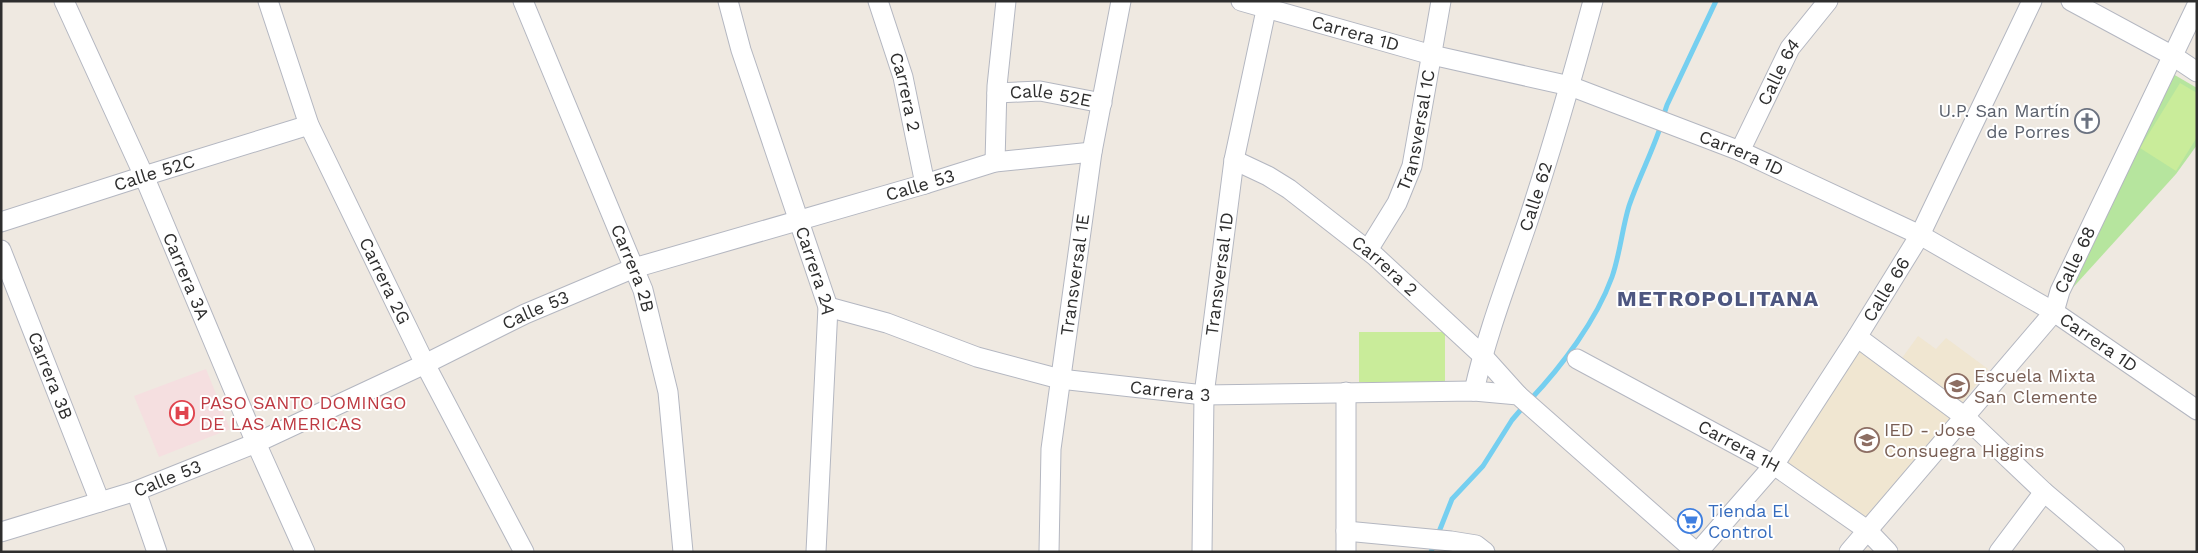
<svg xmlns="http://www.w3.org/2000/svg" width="2198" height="553" viewBox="0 0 2198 553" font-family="'Work Sans',sans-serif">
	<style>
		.education { fill: #f0e6d1 }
		.medical { fill: #f5dfe0 }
		.green { fill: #b6e59e }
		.pitch { fill: #c9ec9a }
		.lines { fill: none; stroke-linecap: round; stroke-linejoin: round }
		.stream { stroke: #75cff0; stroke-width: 5 }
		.minor-casing { stroke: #b4b7c1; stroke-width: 21 }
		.minor { stroke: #fff; stroke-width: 19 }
		.labels { text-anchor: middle; stroke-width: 4; stroke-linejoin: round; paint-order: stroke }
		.street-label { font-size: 18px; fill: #2e2e2e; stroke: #fff }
		.worship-label { font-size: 18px; fill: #5b616d; stroke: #fff; text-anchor: end }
		.education-label { font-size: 18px; fill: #785e54; stroke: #fff; text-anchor: start }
		.health-label { font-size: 18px; fill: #be3a42; stroke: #fff; text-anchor: start }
		.shop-label { font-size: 18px; fill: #366cbe; stroke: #fff; text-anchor: start }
		.district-label { font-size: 22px; font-weight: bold; letter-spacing: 1px; fill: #4d5680; stroke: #fff }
	</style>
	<rect width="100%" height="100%" fill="#efe9e1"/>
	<g class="education">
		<path d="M1918 336 1936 349 1946 338 1988 369 1962 403 1902 358Z"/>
		<path d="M1857 349 1952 416 1866 519 1787 464Z"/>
	</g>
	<path class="medical" d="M206 369 230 429 159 457 134 396Z"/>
	<path class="green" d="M2173 74 2197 88V145L2176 174 2068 293Z"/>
	<g class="pitch">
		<path d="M2180 83 2197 93V137L2176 171 2140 148Z"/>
		<rect x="1359" y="332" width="86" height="50"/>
	</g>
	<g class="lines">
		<g class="stream">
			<path d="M1663 117 1667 105 1716 1"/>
			<path d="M1530 400C1562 366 1596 321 1612 277 1620 254 1622 229 1629 206 1638 179 1652 153 1661 125"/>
			<path d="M1431 552 1452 499 1483 466 1512 420 1524 406"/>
		</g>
		<defs>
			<g id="minor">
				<path id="s1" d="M64 1 144 176 256 443 305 552"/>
				<path id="s2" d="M268 1 309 125 425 364 524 552"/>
				<path id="s3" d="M523 1 643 290 668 392 683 552"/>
				<path id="s4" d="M728 1 741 50 828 307 816 552"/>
				<path id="s5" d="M878 1 903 77 925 184"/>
				<path id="s6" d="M1241 1 1432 55 1570 86 1740 151 1920 235 2054 312 2197 410"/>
				<path d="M2071 1 2173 56 2197 72"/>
				<path id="s7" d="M997 93 1040 91 1102 103"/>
				<path id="s8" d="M1740 151 1790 48 1828 1"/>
				<path id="s9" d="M1234 160 1268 176 1289 189 1375 256 1482 355 1518 395"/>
				<path d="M995 162 997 86 1006 1"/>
				<path id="s10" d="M1 222 144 176 309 125"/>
				<path id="s11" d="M1 250 100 502"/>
				<path id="s12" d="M1368 250 1397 203 1412 166 1441 1"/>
				<path id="s13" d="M828 307 887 323 977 357 1060 379 1204 395 1474 391 1518 395 1696 552"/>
				<path d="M1857 337 1965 417 2044 492 2115 552"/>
				<path id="s14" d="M1577 359 1774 465 1867 530 1888 552"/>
				<path id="s15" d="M1474 391C1487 333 1509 277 1528 221 1552 148 1573 75 1593 1"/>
				<path d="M136 491 157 552"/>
				<path d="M1346 531 1451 541 1476 545 1485 552"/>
				<path id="s16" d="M1 532 136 491 256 443 425 364 525 314 634 268 925 184 995 162 1092 152"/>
				<path id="s17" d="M1049 552 1051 449 1092 152 1121 1"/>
				<path id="s18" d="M1202 552 1204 395 1234 160 1268 1"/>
				<path d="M1346 552V392"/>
				<path id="s19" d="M1698 552 1774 465 1857 337 1920 235 2032 1"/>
				<path id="s20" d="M1849 552 2054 312 2060 291 2197 5"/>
				<path d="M1999 552 2044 492"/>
			</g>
		</defs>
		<use href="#minor" class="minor-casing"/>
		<use href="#minor" class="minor"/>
	</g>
	<defs>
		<symbol id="church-ring" viewBox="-11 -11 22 22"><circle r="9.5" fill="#fff" stroke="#6b7280" stroke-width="1.5"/><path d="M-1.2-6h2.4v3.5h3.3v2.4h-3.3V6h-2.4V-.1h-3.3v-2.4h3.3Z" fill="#6b7280"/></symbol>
		<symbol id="school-ring" viewBox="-11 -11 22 22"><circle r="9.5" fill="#fff" stroke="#8d6e63" stroke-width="1.5"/><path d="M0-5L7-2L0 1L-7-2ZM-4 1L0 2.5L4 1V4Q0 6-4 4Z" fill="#8d6e63"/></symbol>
		<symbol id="hospital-ring" viewBox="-11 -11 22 22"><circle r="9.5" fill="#fff" stroke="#e0444e" stroke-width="1.5"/><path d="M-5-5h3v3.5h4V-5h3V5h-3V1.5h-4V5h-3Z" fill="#e0444e"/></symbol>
		<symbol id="supermarket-ring" viewBox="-11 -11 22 22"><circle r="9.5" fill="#fff" stroke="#3f7fe0" stroke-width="1.5"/><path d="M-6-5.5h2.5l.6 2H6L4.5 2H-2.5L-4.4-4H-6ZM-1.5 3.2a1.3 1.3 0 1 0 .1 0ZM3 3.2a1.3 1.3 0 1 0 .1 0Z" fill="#3f7fe0"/></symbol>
	</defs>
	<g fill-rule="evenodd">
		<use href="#church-ring" x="2073" y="107" width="28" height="28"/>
		<use href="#school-ring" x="1943" y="372" width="28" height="28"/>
		<use href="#hospital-ring" x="168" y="399" width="28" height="28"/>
		<use href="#school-ring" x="1853" y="426" width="28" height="28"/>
		<use href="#supermarket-ring" x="1676" y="507" width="28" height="28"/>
	</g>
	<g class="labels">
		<g class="street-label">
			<text dy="6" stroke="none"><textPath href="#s6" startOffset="119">Carrera 1D</textPath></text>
			<text dy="6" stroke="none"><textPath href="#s8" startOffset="88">Calle 64</textPath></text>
			<text dy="6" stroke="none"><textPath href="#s5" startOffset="95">Carrera 2</textPath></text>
			<text dy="6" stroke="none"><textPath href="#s7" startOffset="54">Calle 52E</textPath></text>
			<text dy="6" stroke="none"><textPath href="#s12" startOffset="131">Transversal 1C</textPath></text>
			<text dy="6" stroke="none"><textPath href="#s6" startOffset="524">Carrera 1D</textPath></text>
			<text dy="6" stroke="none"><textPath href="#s10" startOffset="161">Calle 52C</textPath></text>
			<text dy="6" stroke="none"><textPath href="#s16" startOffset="985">Calle 53</textPath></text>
			<text dy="6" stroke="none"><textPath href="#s15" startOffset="204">Calle 62</textPath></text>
			<text dy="6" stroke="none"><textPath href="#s20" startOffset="372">Calle 68</textPath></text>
			<text dy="6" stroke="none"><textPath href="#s9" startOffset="185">Carrera 2</textPath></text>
			<text dy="6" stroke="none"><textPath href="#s3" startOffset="289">Carrera 2B</textPath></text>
			<text dy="6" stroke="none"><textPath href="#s4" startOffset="284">Carrera 2A</textPath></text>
			<text dy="6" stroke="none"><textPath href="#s17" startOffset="279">Transversal 1E</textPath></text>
			<text dy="6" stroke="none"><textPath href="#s18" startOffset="279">Transversal 1D</textPath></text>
			<text dy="6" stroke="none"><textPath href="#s1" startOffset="301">Carrera 3A</textPath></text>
			<text dy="6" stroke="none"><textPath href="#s2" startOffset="304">Carrera 2G</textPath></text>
			<text dy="6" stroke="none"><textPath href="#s19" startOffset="324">Calle 66</textPath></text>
			<text dy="6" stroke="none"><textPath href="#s16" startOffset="580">Calle 53</textPath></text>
			<text dy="6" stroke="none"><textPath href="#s6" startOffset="929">Carrera 1D</textPath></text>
			<text dy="6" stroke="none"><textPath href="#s11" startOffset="135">Carrera 3B</textPath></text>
			<text dy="6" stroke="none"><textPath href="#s13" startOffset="354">Carrera 3</textPath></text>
			<text dy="6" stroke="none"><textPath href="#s14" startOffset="184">Carrera 1H</textPath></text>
			<text dy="6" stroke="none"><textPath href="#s16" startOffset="175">Calle 53</textPath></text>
		</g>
		<g class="worship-label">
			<text x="2070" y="117">U.P. San Martín<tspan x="2070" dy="21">de Porres</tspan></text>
		</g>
		<g class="education-label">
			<text x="1974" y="382">Escuela Mixta<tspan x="1974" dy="21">San Clemente</tspan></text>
			<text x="1884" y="436">IED - Jose<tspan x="1884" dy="21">Consuegra Higgins</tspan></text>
		</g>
		<g class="health-label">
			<text x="200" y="409">PASO SANTO DOMINGO<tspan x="200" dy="21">DE LAS AMERICAS</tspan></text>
		</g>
		<g class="shop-label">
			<text x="1708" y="517">Tienda El<tspan x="1708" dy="21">Control</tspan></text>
		</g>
		<g class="district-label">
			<text x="1718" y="306">METROPOLITANA</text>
		</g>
	</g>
	<rect width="2198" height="553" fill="none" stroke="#2e2e2e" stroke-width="5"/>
</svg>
